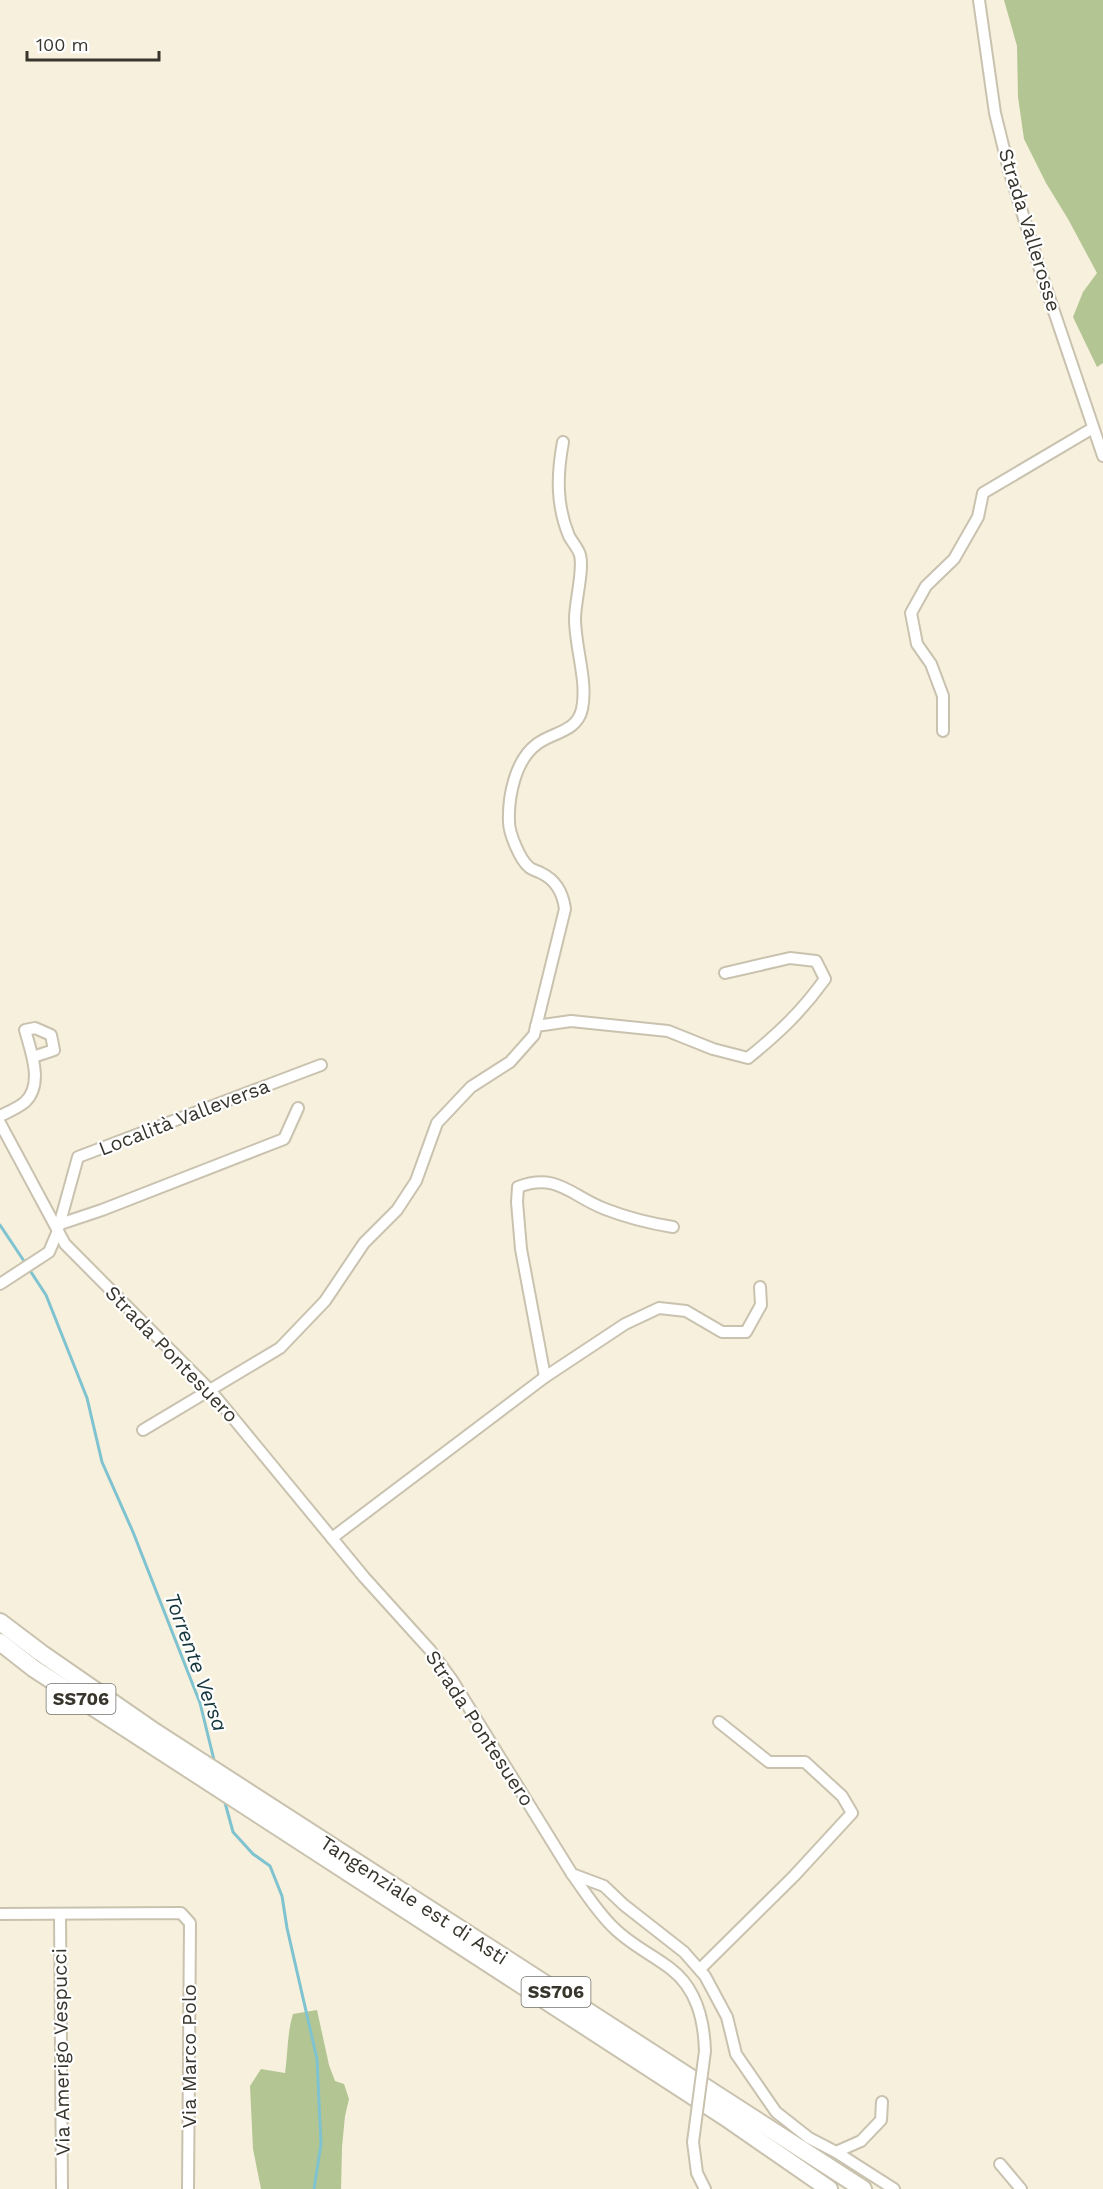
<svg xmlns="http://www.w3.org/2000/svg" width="1103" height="2189" viewBox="0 0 1103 2189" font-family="'Work Sans',sans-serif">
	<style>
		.forest { fill: #b3c593 }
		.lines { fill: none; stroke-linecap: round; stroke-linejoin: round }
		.stream { stroke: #7fc3d0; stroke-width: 3 }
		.minor-casing { stroke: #c9c2af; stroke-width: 14 }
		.trunk-casing { stroke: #c9c2af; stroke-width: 20 }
		.minor { stroke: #fff; stroke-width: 10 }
		.trunk { stroke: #fff; stroke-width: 16 }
		.minor-bridge-casing { stroke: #c9c2af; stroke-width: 14; stroke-linecap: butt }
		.minor-bridge { stroke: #fff; stroke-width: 10 }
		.labels { text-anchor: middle; stroke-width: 4.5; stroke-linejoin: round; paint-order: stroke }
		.shield { fill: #fff; stroke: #74726c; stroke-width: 1.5 }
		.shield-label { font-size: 18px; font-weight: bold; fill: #38352d }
		.street-label { font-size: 20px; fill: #38352d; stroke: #fff }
		.water-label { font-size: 21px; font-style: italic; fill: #14363c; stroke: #fff }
	</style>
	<rect width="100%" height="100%" fill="#f7f0dd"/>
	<g class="forest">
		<path d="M1004 0H1103V363L1097 367 1073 317 1083 292 1097 273 1068 219 1046 183 1024 139 1018 97 1017 46Z"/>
		<path d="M317 2010 329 2065 335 2081 344 2084 349 2099 345 2116 342 2147 341 2189H261L253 2149 250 2086 261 2069 285 2073C288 2053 287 2033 293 2014Z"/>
	</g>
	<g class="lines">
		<g class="stream">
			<path d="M0 1225 26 1264"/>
			<path d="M29 1269 46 1295 87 1398 102 1462 133 1532 200 1703 215 1764"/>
			<path d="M224 1799 233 1832 253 1854 270 1866 282 1896 287 1928 317 2059 321 2144 314 2189"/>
		</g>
		<defs>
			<g id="minor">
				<path d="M979 0 995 113 1009 170 1042 276 1103 456"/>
				<path d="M943 731V696L931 664 917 644 911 613 926 586 954 559 978 517 983 493 1093 428"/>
				<path d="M536 1026 571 1021 668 1031 713 1049 748 1058C779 1033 802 1011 825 979L816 961 790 958 725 973"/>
				<path d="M0 1116C8 1112 18 1108 25 1102 44 1084 31 1052 25 1030L35 1028 51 1035 54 1050 33 1057"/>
				<path d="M0 1123 65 1244 210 1390 364 1577 430 1650 452 1680 572 1874C585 1892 598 1913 614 1928 631 1945 653 1955 671 1969 697 1989 704 2020 705 2051"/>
				<path d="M60 1224 102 1210 284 1139 298 1108"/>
				<path d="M0 1284 49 1252 57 1233 78 1157 321 1065"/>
				<path d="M545 1377 521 1249 517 1202 518 1187C557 1172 571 1196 605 1209 628 1218 648 1223 673 1227"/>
				<path d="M143 1430 280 1348 325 1301 364 1243 397 1210 416 1181 437 1123 471 1087 510 1062 534 1035 565 909C563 894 556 880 541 873 538 871 532 870 529 867 520 860 509 833 509 822 508 797 515 760 537 744 553 732 577 732 582 709 588 682 575 647 575 619 575 602 584 569 580 555 578 548 572 542 569 536 556 505 557 474 563 442"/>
				<path d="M332 1538 545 1377 625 1324 659 1308 686 1311 722 1332H746L761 1305 760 1287"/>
				<path d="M572 1874 604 1886 624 1905 684 1952 705 1976 727 2017 736 2054 776 2112 809 2138 836 2152 894 2189"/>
				<path d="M0 1914 181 1913 190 1923 188 2189"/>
				<path d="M60 1915 62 2189"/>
				<path d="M700 1969 794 1876 852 1813 842 1796 805 1762H769L719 1722"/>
				<path d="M693 2142 697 2173 705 2189"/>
				<path d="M836 2152 861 2141 881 2120 882 2102"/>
				<path d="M1000 2164 1021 2189"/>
			</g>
			<g id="trunk">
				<path d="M0 1622 41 1653 155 1732 863 2189"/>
				<path d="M0 1642 33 1668 725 2117 829 2189"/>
			</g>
		</defs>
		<use href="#minor" class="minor-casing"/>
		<use href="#trunk" class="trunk-casing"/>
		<use href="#minor" class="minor"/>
		<use href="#trunk" class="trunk"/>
		<defs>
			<path id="minor-bridge" d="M693 2142 705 2051"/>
		</defs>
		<use href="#minor-bridge" class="minor-bridge-casing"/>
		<use href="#minor-bridge" class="minor-bridge"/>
	</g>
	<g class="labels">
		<g class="shield">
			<rect x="46.5" y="1684" width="69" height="30" rx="4.5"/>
			<rect x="521.5" y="1977" width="69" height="30" rx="4.5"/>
		</g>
		<g class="shield-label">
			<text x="81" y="1705">SS706</text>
			<text x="556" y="1998">SS706</text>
		</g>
		<g class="street-label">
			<text transform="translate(1030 230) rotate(73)" y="7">Strada Vallerosse</text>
			<text transform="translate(184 1117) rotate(-21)" y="7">Località Valleversa</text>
			<text transform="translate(172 1354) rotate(46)" y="7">Strada Pontesuero</text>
			<text transform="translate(480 1728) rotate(57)" y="7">Strada Pontesuero</text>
			<text transform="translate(414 1900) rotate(33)" y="7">Tangenziale est di Asti</text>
			<text transform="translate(61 2052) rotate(-91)" y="7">Via Amerigo Vespucci</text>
			<text transform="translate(189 2056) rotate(-90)" y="7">Via Marco Polo</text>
		</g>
		<g class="water-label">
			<text transform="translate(196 1662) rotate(70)" y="7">Torrente Versa</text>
		</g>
	</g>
	<path d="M27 51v9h132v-9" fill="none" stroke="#38352d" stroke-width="3"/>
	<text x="36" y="51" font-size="18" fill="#38352d" stroke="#ffffff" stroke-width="4.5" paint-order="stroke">100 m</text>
</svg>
